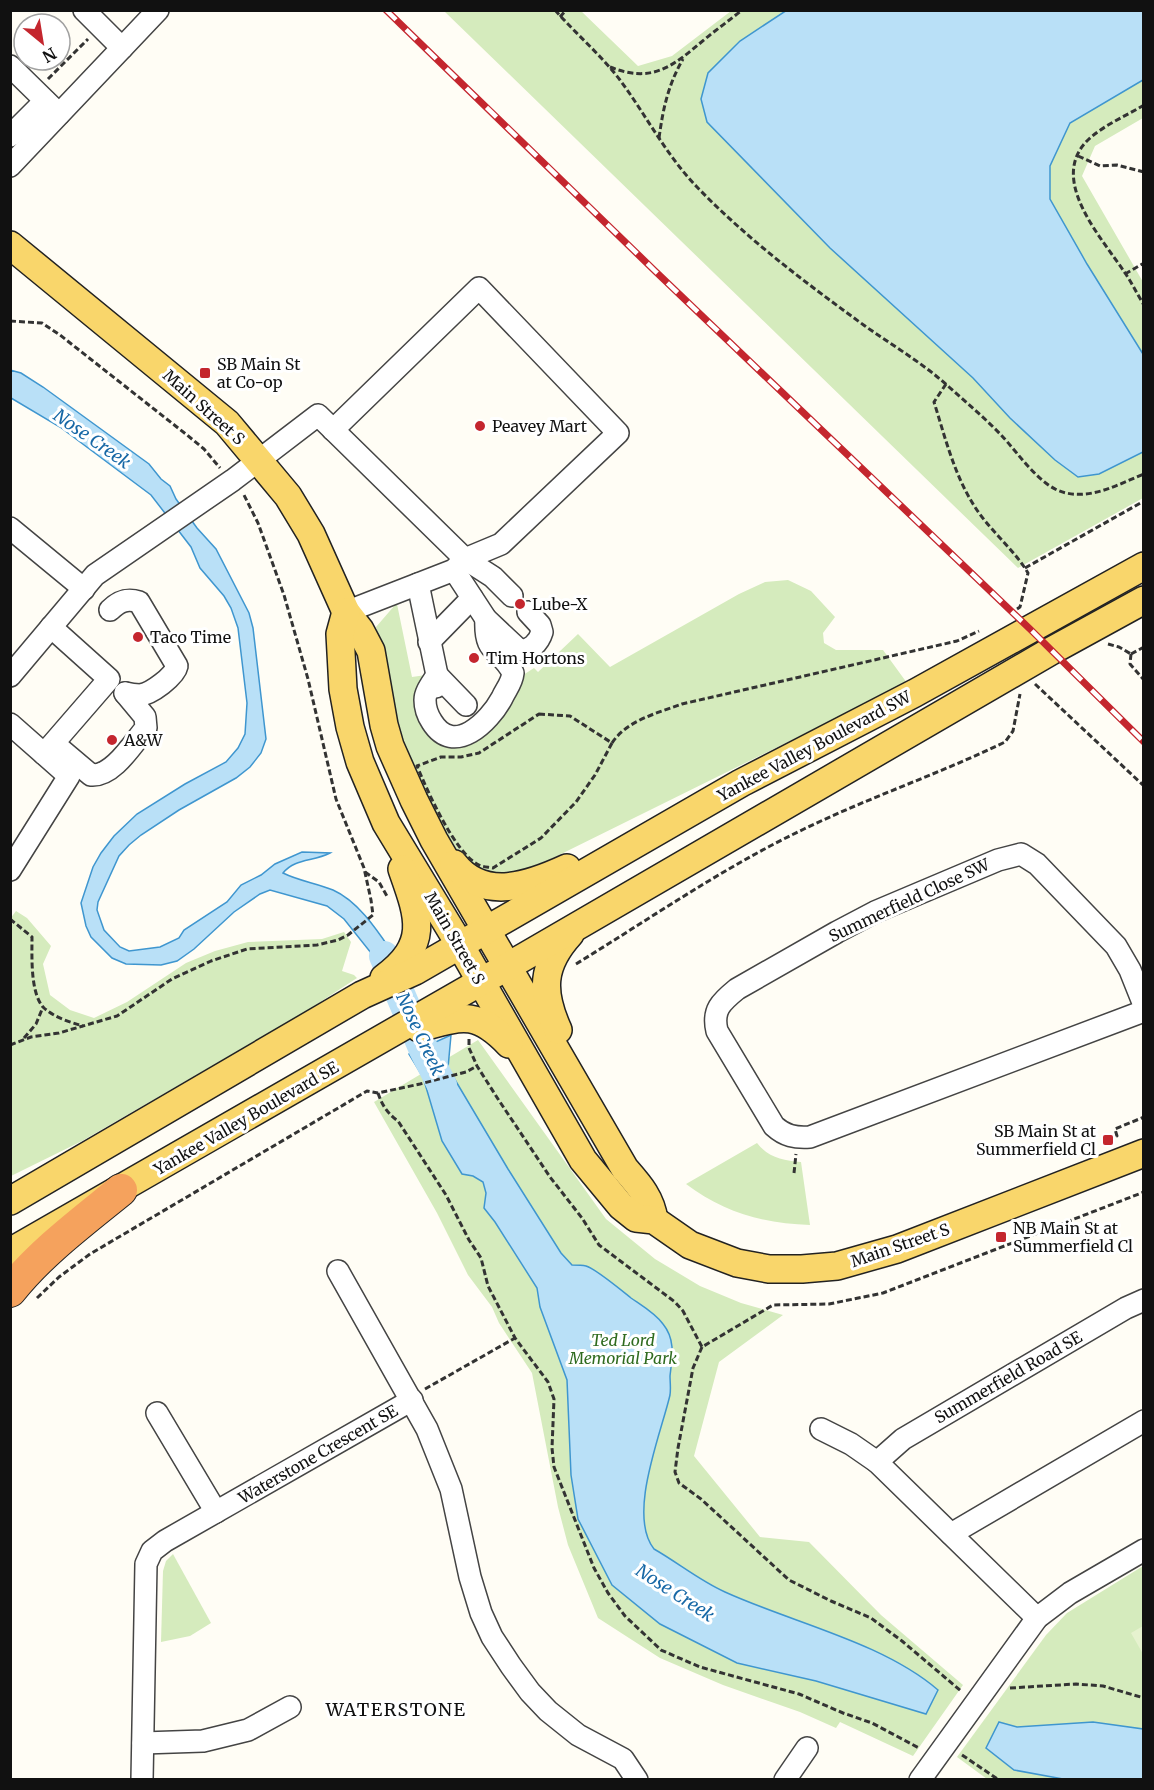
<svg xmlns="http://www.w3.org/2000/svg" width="1154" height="1790" viewBox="0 0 1154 1790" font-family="Merriweather,serif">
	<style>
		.green { fill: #d5ebbd }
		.pitch { fill: #e6f2cf }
		.water { fill: #b9e0f7; stroke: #3f96cf; stroke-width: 1.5 }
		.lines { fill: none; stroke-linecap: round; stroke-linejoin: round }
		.river { stroke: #b9e0f7; stroke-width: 30 }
		.minor-casing { stroke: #444; stroke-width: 24 }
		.major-casing { stroke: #222; stroke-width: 30 }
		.highway-casing { stroke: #222; stroke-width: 34 }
		.path { stroke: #333; stroke-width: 3; stroke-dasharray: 6 3; stroke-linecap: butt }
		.minor { stroke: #fff; stroke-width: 21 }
		.major { stroke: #f9d66b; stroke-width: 27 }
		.highway { stroke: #f5a25d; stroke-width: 32 }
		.rail-casing { stroke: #c4262e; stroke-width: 7 }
		.rail { stroke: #fff; stroke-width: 4.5; stroke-dasharray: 14; stroke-linecap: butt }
		.poi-dot { fill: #c4262e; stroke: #fff; stroke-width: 2 }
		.labels { text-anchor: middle; stroke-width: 6; stroke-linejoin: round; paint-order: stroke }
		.poi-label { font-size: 16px; fill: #111; stroke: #fff; text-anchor: start }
		.street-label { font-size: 16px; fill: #111; stroke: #fff }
		.park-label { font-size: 16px; font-style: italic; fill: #2f6b1f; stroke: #fff }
		.water-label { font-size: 18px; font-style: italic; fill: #1768a6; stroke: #fff }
		.neighbourhood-label { font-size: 18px; letter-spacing: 1.5px; fill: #111; stroke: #fff }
	</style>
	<rect width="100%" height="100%" fill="#fffdf5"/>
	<g class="green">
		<path d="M444 11H581L638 66 672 56 731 11H1143V118L1095 146 1082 176 1143 282V498L1018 568Z"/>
		<path d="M788 580 811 591 835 617 823 633 824 643 836 650H883L907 683 549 860C529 867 505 879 483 873 449 864 405 758 397 726 389 693 384 660 376 627L395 605 397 604 412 677 426 675 447 744 520 677 534 668 538 672 578 634 610 667 739 594 765 582Z"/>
		<path d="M16 911 27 918 51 946 43 964 50 995 70 1010 94 1018 127 1002 186 963 215 951 248 942 322 939 344 932 351 942 342 971 354 975 357 978 308 1010 165 1093 82 1141 11 1176 10 919Z"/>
		<path d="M478 1040 606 1219 655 1259 700 1286 741 1303 783 1315 719 1362 694 1456 760 1537 809 1542 881 1615 963 1685 913 1756 840 1722 836 1728 800 1712 723 1685 660 1658 598 1618 568 1545 558 1507 532 1373 499 1323 492 1307 468 1275 437 1213 374 1102Z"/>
		<path d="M757 1143C769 1158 783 1160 801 1162L810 1225C764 1224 723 1212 686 1184Z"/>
		<path d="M173 1554 211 1623 190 1636 161 1642 163 1571 166 1561Z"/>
		<path d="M1143 1566V1779H987L957 1757 1046 1635 1067 1613Z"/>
	</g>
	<path class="pitch" d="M1143 1626V1654L1131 1633Z"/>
	<g class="water">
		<path d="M787 10 1143 11V80L1070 123 1050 166V199L1087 264 1143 354V452L1099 474 1078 477 1055 460 1010 418 973 378 830 248 707 122 701 99 708 73 740 41Z"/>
		<path d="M10 370 21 373 43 387 149 464 161 479 170 486 176 499 197 528 216 549 249 613 253 628 266 739 261 753 250 767 236 778 179 810 141 835 129 845 119 856 98 902 97 910 104 930 120 947 129 951 160 947 179 938 184 930 227 902 241 885 261 875 275 864 302 852 330 853C313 862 295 858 283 873 299 881 316 883 333 890 358 901 377 930 392 952L379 963 344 919 327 906 270 890 260 894 234 912 194 949 177 961 161 965 126 964 112 958 91 937 86 926 81 903 93 867 101 853 114 836 137 814 185 784 226 762 238 748 245 734 247 703 238 628 231 608 224 596 200 568 191 547 151 495 60 427 11 398Z"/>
		<path d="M451 1035 448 1068 508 1169 561 1253 572 1265C577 1265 582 1265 586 1266 596 1269 621 1290 631 1298 641 1305 655 1313 663 1324 676 1340 672 1358 670 1376 670 1382 671 1388 670 1395 661 1434 627 1515 654 1549 677 1562 700 1581 725 1592 793 1623 882 1642 938 1690L926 1714 816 1681 737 1663 660 1624 612 1585 578 1519 571 1475 567 1380 540 1307 537 1288 495 1222 484 1208 486 1193 483 1182 473 1176 462 1174 442 1141 423 1077 409 1054Z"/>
		<path d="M999 1722 1017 1727 1093 1722 1143 1729V1779H1063L1014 1770 986 1748Z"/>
	</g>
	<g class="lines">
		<path class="river" d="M384 956 423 1048 442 1085"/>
		<defs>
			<g id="minor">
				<path d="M84 10 122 48 158 10"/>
				<path d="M10 66 59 114"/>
				<path d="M10 136 45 101"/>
				<path d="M10 166 122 48"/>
				<path d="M333 430 479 288 618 433 501 544 465 559"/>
				<path d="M10 528 84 589"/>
				<path d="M465 559 493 577 512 596"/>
				<path d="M454 570 486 619 519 650C530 652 539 642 542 632L540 625 528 612"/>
				<path d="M418 584 437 675 436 687"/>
				<path d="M110 610C119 601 127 598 139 602L177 666C175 676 151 694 140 695 135 695 129 694 125 693"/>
				<path d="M429 642 472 598"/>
				<path d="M437 675C433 682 425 691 425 700 425 707 428 716 432 722 454 757 489 722 502 698 506 689 512 683 513 673 500 647 484 656 486 619"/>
				<path d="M437 675 466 705"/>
				<path d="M10 676 95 575 233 480 318 415 465 559 454 570 346 612"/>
				<path d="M10 724 69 776 10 870"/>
				<path d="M59 748 91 775C113 777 133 743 146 728L145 717 125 693"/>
				<path d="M44 754 109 679 51 627"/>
				<path d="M1144 1005 1130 970 1116 946 1037 864 1021 854 998 860 875 912 837 932 737 989C721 1002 712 1010 717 1031L774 1126C785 1136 795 1138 810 1137L1144 1011"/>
				<path d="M338 1271 427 1429 451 1489 470 1577 481 1613 492 1637 511 1666 530 1692 548 1711 578 1735 623 1759 637 1780"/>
				<path d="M157 1413 216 1512"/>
				<path d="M821 1429 851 1444 877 1462"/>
				<path d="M951 1534 1144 1421"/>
				<path d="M1037 1618 877 1462 903 1439 1126 1308 1144 1300"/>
				<path d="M143 1743 203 1741 248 1730 290 1707"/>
				<path d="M142 1780 146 1564 152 1551 165 1541 412 1400"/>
				<path d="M785 1780 807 1748"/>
				<path d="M920 1780 1037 1618 1070 1593 1144 1550"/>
			</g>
			<g id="major">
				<path d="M10 245 227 423 288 496 311 534 346 612 360 630 371 651 384 725 390 746 414 800 434 840 625 1169C639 1185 651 1198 654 1220"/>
				<path d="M346 612 340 634 343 689 350 727 360 762 386 823 460 945 583 1160 621 1206 636 1218 654 1220 690 1245 737 1263 769 1269H802L837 1266 897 1249 1144 1153"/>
				<path d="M454 864C484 902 530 885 567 868"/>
				<path d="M384 978C430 944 419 917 402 869"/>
				<path d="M419 1028C463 1016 476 1010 509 1044"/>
				<path d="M558 1030C541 992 541 966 570 934"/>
				<path d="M10 1201 362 995 415 971 741 783 915 693 1144 566"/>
				<path d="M10 1252 524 957 1051 651 1144 600"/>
			</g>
			<path id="highway" d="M10 1291C41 1252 83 1221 121 1190"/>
		</defs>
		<use href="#minor" class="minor-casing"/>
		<use href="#major" class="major-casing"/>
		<use href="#highway" class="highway-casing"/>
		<g class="path">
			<path d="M555 10C576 34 601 55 620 80 646 115 666 155 697 187 747 239 806 283 865 326 893 346 923 363 949 387 967 403 986 419 1002 436 1019 454 1041 488 1066 493 1093 499 1119 484 1144 474"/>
			<path d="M560 17 566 10"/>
			<path d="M610 67C653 84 673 66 705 39 717 29 730 20 742 10"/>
			<path d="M48 79 88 39"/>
			<path d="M1144 105C1126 116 1104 125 1089 139 1046 179 1103 239 1125 273 1132 283 1137 294 1144 305"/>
			<path d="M659 138C663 109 668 85 683 59"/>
			<path d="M1078 156 1100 166 1117 165 1144 172"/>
			<path d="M1125 274 1144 263"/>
			<path d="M10 321 42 323 60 335 187 435 204 449 220 468"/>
			<path d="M946 384 934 402C946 440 955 479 979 513 994 534 1015 551 1028 573L1020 607 1011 613"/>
			<path d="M1025 568 1144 501"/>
			<path d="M1108 644 1119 647 1131 654"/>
			<path d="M1131 654 1130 664 1144 680"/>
			<path d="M1131 654 1144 647"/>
			<path d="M1035 684 1144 786"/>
			<path d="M539 714 570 716 612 743 595 775 576 802 541 838 493 868C488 867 483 867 479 865 455 854 427 790 417 766L441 757H461L479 753Z"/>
			<path d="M612 743C627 720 658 713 682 704L957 641 979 631"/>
			<path d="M365 872 379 882 388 898"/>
			<path d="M10 919 32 937C32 956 30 994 44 1008 55 1018 70 1022 83 1026"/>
			<path d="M576 964C651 918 724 867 804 829 870 797 939 774 1005 742L1013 731 1020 694"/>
			<path d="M24 1038 36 1024 43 1007"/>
			<path d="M469 1039V1048L477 1066 498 1099 550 1177 582 1218 599 1245 675 1302 683 1311 702 1347 773 1305 829 1304 883 1293 1144 1192"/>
			<path d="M10 1045 31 1037 59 1033 117 1016 172 979 211 961 247 949 317 945 338 940 348 935 373 915 371 900 364 868 336 799 308 679 284 595 258 523 243 493"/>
			<path d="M378 1093C382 1105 387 1113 398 1121L446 1195 469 1240 481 1258 488 1286 515 1338 548 1382 554 1399 552 1448 554 1467 594 1568 608 1593 625 1616 661 1650 700 1667 799 1694 843 1713 872 1723 919 1748"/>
			<path d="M1108 1140 1117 1136 1115 1129 1144 1117"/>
			<path d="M794 1173 796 1154"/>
			<path d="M37 1298 59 1277 90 1254 367 1091 378 1093 420 1084 466 1072 477 1066"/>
			<path d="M702 1347 693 1368 678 1448 675 1472 679 1483 701 1499 789 1580 831 1601 871 1618 902 1641 961 1691"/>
			<path d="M425 1389 515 1338"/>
			<path d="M1010 1688 1076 1684 1103 1686 1144 1698"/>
			<path d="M962 1755 999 1780"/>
		</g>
		<use href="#minor" class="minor"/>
		<use href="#major" class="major"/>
		<use href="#highway" class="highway"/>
		<defs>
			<path id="rail" d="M386 10 655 271 1031 630 1144 742"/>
		</defs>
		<use href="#rail" class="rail-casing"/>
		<use href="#rail" class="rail"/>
	</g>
	<g class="poi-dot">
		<rect x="199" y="367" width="12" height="12" rx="3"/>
		<circle cx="480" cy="426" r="6"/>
		<circle cx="520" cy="604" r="6"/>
		<circle cx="138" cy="637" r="6"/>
		<circle cx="474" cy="658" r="6"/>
		<circle cx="112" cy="740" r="6"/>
		<rect x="1102" y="1134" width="12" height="12" rx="3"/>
		<rect x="995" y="1231" width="12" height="12" rx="3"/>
	</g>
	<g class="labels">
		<g class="poi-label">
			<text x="217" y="370">SB Main St<tspan x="217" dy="18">at Co-op</tspan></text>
			<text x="492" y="432">Peavey Mart</text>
			<text x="532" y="610">Lube-X</text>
			<text x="150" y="643">Taco Time</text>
			<text x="486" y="664">Tim Hortons</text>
			<text x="124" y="746">A&amp;W</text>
			<text x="1096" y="1137" text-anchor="end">SB Main St at<tspan x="1096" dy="18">Summerfield Cl</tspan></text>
			<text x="1013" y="1234">NB Main St at<tspan x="1013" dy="18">Summerfield Cl</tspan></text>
		</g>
		<g class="street-label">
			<text transform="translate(204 407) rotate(42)" y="6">Main Street S</text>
			<text transform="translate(814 746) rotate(-28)" y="6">Yankee Valley Boulevard SW</text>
			<text transform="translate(909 900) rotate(-25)" y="6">Summerfield Close SW</text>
			<text transform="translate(455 938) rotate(60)" y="6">Main Street S</text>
			<text transform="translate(246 1118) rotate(-30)" y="6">Yankee Valley Boulevard SE</text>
			<text transform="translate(900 1245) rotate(-19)" y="6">Main Street S</text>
			<text transform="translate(1008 1377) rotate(-30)" y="6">Summerfield Road SE</text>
			<text transform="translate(318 1454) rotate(-30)" y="6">Waterstone Crescent SE</text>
		</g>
		<g class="park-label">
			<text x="623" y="1346">Ted Lord<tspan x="623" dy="18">Memorial Park</tspan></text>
		</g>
		<g class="water-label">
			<text transform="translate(92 439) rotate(35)" y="6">Nose Creek</text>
			<text transform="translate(420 1034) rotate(65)" y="6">Nose Creek</text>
			<text transform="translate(675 1593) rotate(33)" y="6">Nose Creek</text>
		</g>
		<g class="neighbourhood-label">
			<text x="396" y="1716">WATERSTONE</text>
		</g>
	</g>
	<rect width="1154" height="1790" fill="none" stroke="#111111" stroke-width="24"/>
	<g transform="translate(42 42) rotate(150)"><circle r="28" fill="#ffffff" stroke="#a0a0a0" stroke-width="1.5"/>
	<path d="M0-4.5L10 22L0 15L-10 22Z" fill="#c4262e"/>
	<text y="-9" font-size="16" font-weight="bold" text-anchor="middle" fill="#111111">N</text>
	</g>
</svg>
